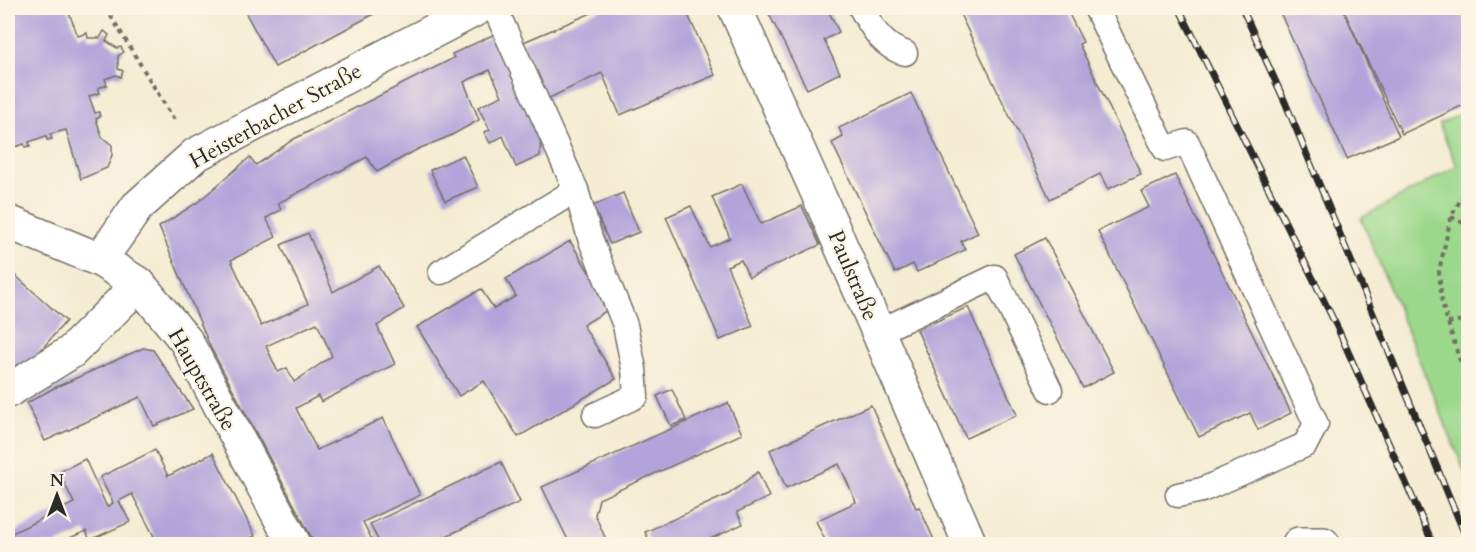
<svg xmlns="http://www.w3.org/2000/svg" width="1476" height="552" viewBox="0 0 1476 552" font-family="Cardo,serif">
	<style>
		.green { fill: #9cd88c; stroke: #64825c; stroke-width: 1.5 }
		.building { fill: #b2a4da; fill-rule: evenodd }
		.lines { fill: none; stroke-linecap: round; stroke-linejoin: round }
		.lane-casing { stroke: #726f66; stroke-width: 27 }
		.street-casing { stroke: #726f66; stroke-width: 36 }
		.secondary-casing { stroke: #726f66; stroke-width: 36 }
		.path { stroke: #726f66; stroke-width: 4; stroke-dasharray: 4.5 4.5; stroke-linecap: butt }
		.lane { stroke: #fff; stroke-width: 24 }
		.street { stroke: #fff; stroke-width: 33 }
		.secondary { stroke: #fff; stroke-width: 33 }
		.rail-casing { stroke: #2b2b2b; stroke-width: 7 }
		.rail { stroke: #fcf5e5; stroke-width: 4.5; stroke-dasharray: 14; stroke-linecap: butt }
		.labels { text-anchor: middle; stroke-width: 4.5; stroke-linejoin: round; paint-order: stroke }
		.street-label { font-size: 22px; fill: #2b2b2b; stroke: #fcf5e5 }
	</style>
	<rect width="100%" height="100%" fill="#fcf5e5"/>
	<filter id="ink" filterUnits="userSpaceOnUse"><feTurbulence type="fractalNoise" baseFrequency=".0167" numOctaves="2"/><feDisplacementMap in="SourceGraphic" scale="12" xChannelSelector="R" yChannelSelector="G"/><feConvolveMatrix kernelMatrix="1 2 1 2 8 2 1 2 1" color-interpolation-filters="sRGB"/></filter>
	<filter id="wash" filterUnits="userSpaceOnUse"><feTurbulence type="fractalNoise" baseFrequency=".008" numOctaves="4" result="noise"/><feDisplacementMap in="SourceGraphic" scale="24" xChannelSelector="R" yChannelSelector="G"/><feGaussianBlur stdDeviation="1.35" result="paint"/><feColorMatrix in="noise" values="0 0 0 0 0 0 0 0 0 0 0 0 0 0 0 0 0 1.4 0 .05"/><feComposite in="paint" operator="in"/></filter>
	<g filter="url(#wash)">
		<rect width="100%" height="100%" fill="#f5ecd3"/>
		<path class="green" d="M1468 110V480L1361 218 1457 166 1439 124Z"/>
		<g id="blocks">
			<g class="building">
				<path d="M8 8H67L78 36 87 33 88 38H100L104 31 109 35 106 41 117 48 121 47 124 52 118 56V69L123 71 121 77 116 75 105 79 107 85 98 88 100 93 89 96 95 113 99 112 100 117 96 119 102 137 112 145V155L107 168 81 179 66 130 50 134 52 139 47 140 46 136 29 142 30 146 25 147 24 144 8 149Z"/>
				<path d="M243 8H385L275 67Z"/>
				<path d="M603 8H685L715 75 620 115 602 73 545 100 519 44Z"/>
				<path d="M766 8H827L839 32 824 40 840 73 807 89Z"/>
				<path d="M957 8H1066L1083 42 1079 44 1141 174 1108 189 1100 174 1050 199Z"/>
				<path d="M1278 8H1459L1468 27V103L1402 134 1344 11 1399 136 1347 159Z"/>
				<path d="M497 33 541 136 540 156 516 167 503 136 490 143 484 132 490 130 478 107 502 96 490 70 464 82 479 120 450 136 418 149 377 172 367 157 278 203 281 210 266 218 276 237 231 260 261 326 308 304 281 245 308 233 333 292 379 266 404 308 377 326 395 364 321 402 318 396 296 408 317 450 383 418 420 495 363 522 374 544H322L321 542 315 544 211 348 159 227 198 202 250 157 256 165 294 139 454 58 452 54ZM317 323 332 356 294 382 287 368 278 372 266 346Z"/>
				<path d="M911 93 978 233 961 241 965 250 917 272 913 264 895 273 832 143 843 137 839 128Z"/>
				<path d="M463 155 478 187 445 201 430 170Z"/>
				<path d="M1175 175 1291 413 1258 430 1250 413 1199 437 1098 231 1149 207 1141 191Z"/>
				<path d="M742 184 761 224 802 206 820 245 749 277 741 260 727 266 753 326 720 340 666 217 691 206 710 247 730 238 712 197Z"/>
				<path d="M623 193 639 232 610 244 593 206Z"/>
				<path d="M1045 238 1114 372 1083 388 1014 254Z"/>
				<path d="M570 241 611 308 583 325 616 379 518 437 484 381 459 396 417 327 481 289 494 309 516 296 506 279Z"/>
				<path d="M8 271 15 275 66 321 35 357 8 375Z"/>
				<path d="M968 307 1017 415 966 438 917 330Z"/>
				<path d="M143 348 153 350 193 409 154 426 140 397 45 441 27 403 54 388Z"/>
				<path d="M672 389 686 420 671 426 657 396Z"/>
				<path d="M728 403 742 434 599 499 595 515 608 544H570L542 487Z"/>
				<path d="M871 405 916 508 919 507 936 544H827L816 521 856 502 839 464 786 488 770 450Z"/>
				<path d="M155 450 168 476 213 453 255 536 237 544H158L132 494 119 501 130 522 90 540 86 531 56 544H8V535L74 503 59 472 85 459 107 507 113 503 100 477Z"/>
				<path d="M501 462 520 502 429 544H380L370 524Z"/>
				<path d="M758 472 769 497 737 512 743 524 699 544H651L645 532 729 494Z"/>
			</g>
		</g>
	</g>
	<g filter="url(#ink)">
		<use href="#blocks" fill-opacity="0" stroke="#726f66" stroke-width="1.5"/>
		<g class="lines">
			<defs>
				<g id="lane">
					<path d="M861 8C872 27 882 47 905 53"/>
					<path d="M1096 8 1165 149 1187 142 1316 424 1305 445 1202 490 1178 495"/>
					<path d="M576 190 590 238 625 325 634 369 636 396 595 415"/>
					<path d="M441 272 576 190 495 8"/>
					<path d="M878 332 995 277 1050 390"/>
				</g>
				<g id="street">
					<path d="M735 8 827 214 970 544"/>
					<path d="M8 391 71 352 139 284"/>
					<path d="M1299 544H1323"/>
				</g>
				<g id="secondary">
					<path d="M8 222 100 260 139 284 186 341 294 544"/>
					<path d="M100 260 137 207 195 155 478 8"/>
				</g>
			</defs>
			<use href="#lane" class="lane-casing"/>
			<use href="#street" class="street-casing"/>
			<use href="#secondary" class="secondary-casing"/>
			<g class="path">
				<path d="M106 8 176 123"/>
				<path d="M1468 186 1451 217 1439 271 1442 303 1458 355 1468 381"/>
				<path d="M1451 217 1468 225"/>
				<path d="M1448 323 1468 319"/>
				<path d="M1360 544 1468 539"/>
			</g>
			<use href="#lane" class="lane"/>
			<use href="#street" class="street"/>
			<use href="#secondary" class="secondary"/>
			<defs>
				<g id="rail">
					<path d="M1179 8 1338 329 1433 544"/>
					<path d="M1242 8 1285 102 1468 542"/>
				</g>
			</defs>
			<use href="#rail" class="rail-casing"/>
			<use href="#rail" class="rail"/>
		</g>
	</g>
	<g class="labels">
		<g class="street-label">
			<text transform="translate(275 115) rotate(-29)" y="8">Heisterbacher Straße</text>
			<text transform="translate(854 275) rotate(67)" y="8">Paulstraße</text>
			<text transform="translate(203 379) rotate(60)" y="8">Hauptstraße</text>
		</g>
	</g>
	<rect width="1476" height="552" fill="none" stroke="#fcf5e5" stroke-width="30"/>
	<g transform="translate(57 495)" stroke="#fcf5e5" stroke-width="4.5" paint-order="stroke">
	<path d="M0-4.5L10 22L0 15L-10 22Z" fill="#2b2b2b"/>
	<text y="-9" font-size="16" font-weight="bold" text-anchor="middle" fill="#2b2b2b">N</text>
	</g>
</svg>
